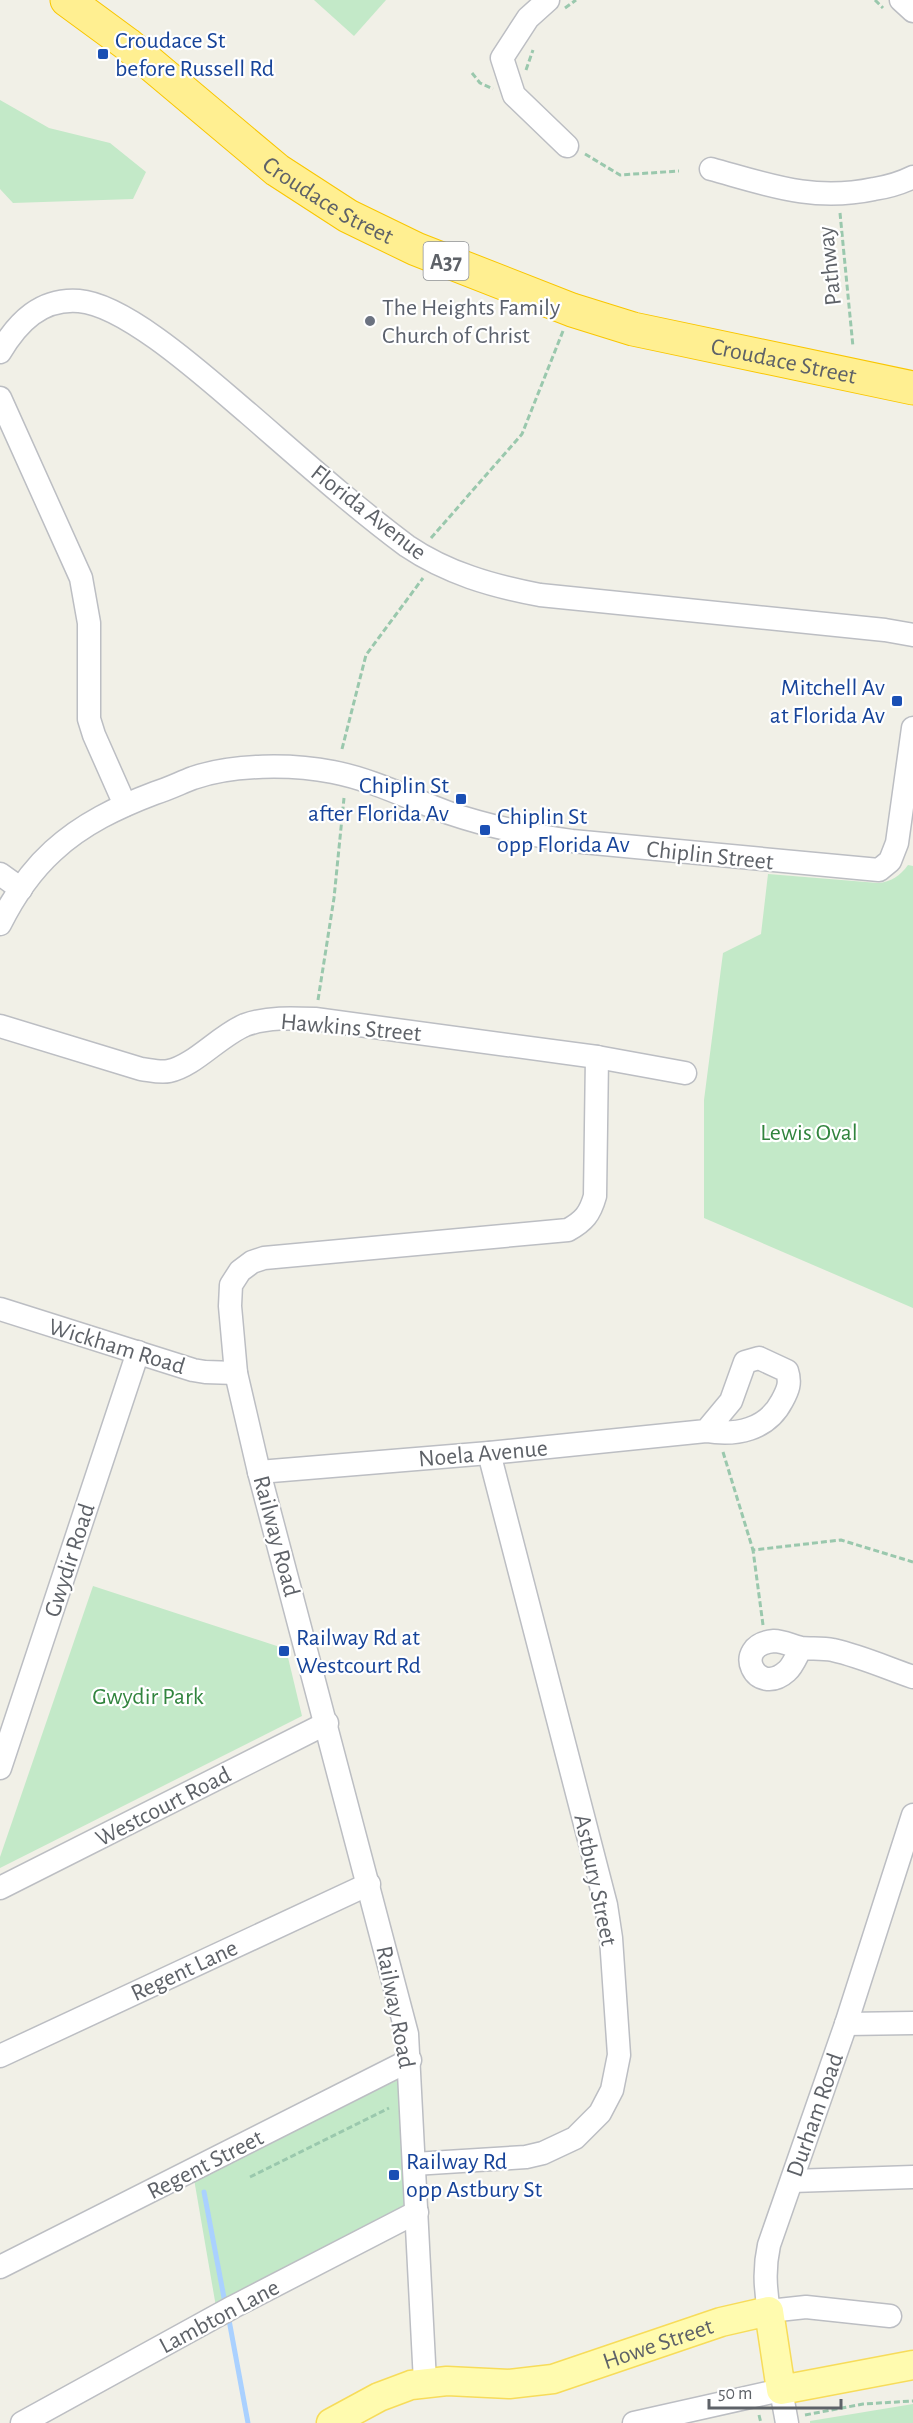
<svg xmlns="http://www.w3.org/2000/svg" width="913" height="2423" viewBox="0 0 913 2423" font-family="'Alegreya Sans',sans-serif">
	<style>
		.green { fill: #c3e9c8 }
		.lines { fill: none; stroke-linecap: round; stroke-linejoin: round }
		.stream { stroke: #aad1ff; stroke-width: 5 }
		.minor-casing { stroke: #bcbec3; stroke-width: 25 }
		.major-casing { stroke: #f7dc5a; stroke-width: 31 }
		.highway-casing { stroke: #f9c600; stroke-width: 35 }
		.path { stroke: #9ac8ad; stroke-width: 3; stroke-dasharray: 6 3; stroke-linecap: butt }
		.minor { stroke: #fff; stroke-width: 22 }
		.major { stroke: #fffbaf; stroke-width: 28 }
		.highway { stroke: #ffef91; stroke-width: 33 }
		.transit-dot { fill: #1a4fb4; stroke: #fff; stroke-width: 2 }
		.worship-dot { fill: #6b7280; stroke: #fff; stroke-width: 2 }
		.labels { text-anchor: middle; stroke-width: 4.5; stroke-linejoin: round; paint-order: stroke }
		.shield { fill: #fff; stroke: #8e9195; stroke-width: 1.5 }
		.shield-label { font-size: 22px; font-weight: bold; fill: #5e6268 }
		.transit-label { font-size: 24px; fill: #164399; stroke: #fff; text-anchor: start }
		.street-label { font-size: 24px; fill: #5e6268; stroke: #fff }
		.worship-label { font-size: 24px; fill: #5b616d; stroke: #fff; text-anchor: start }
		.park-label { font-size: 24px; fill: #31843e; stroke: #fff }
	</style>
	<rect width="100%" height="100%" fill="#f1f0e7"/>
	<g class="green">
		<path d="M314 0H386L354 36Z"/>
		<path d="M0 100 49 128 110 143 146 172 133 199 13 203 0 189Z"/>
		<path d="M908 865 913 866V1308L704 1218V1100L723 953 761 934 768 874 878 883C891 882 900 876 908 865Z"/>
		<path d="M93 1586 286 1649 302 1716 0 1868V1857Z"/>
		<path d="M398 2080 410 2206 216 2307 194 2179Z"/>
		<path d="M913 2404V2423H810V2421Z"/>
	</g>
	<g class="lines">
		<g class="stream">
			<path d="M204 2192 225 2303"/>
			<path d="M229 2320 248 2423"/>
		</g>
		<defs>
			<g id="minor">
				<path d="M548 0 528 18 502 58 514 95 567 146"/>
				<path d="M901 0 913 11"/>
				<path d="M711 169C769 185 813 202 874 189 887 187 901 183 913 177"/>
				<path d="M0 352C18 322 41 298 79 301 128 305 211 382 249 414 301 459 352 505 407 546 447 573 492 586 540 595L885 630 913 635"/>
				<path d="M0 398 81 578 89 623V719L94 735 125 805"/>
				<path d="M0 874 21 889"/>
				<path d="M0 924C13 898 31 871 53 851 82 824 118 807 155 793 168 789 180 783 193 778 233 764 292 764 333 772 374 780 410 799 449 813 490 827 530 835 572 841L879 870 890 861 897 843 913 728"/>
				<path d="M0 1026 141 1069C150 1070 160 1073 169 1071 194 1066 219 1036 245 1025 267 1017 292 1018 315 1019L597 1057 685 1073"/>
				<path d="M0 1309 193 1370 205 1372 236 1373"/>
				<path d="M259 1472 489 1453 706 1431C736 1436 767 1430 782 1401 788 1390 791 1383 787 1371L759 1358 745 1362 731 1401 706 1431"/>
				<path d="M801 1648C797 1655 793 1666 787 1671 756 1699 730 1645 774 1641 783 1641 792 1646 801 1648 812 1649 822 1648 833 1650 860 1656 887 1668 913 1677"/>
				<path d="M0 1768 138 1352"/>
				<path d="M0 1888 327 1723"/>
				<path d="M846 2024 913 2023"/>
				<path d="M0 2056 369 1884"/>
				<path d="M414 2164 526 2157 543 2153 575 2138 600 2113 612 2090 619 2055 611 1938 606 1905 489 1453"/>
				<path d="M792 2181 913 2177"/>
				<path d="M0 2267 410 2060"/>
				<path id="s1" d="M890 2316 806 2307 769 2311C765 2287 764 2268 769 2245L846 2024 913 1815"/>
				<path d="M425 2382 407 2034 259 1472 236 1373 230 1306 231 1285 240 1271 252 1262 264 1258 568 1230C584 1221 590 1214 595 1196L597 1057"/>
				<path d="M22 2423 233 2307 417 2212"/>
				<path d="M634 2423 781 2390 787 2423"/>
			</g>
			<g id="major">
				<path id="s2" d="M331 2423 379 2397 411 2385 447 2381 509 2384 553 2379 721 2322 769 2311 781 2390 913 2365"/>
			</g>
			<g id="highway">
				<path id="s3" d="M67 0 127 44 277 170 348 216 416 249 572 310 633 329 913 388"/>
			</g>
		</defs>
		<use href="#minor" class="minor-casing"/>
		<use href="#major" class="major-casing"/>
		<use href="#highway" class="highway-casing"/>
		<g class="path">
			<path d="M875 0 883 8"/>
			<path d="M565 8 576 0"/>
			<path d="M526 70 533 50"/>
			<path d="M472 73 480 83 493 89"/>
			<path d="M585 154 620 175 679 171"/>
			<path d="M840 213 853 347"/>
			<path d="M431 538 522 434 563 331"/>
			<path d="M342 749 366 655 423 578"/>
			<path d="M318 1000 334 898 344 798"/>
			<path d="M723 1452 753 1550"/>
			<path d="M763 1625 753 1550 841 1540 913 1562"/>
			<path d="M250 2177 389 2108"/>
			<path d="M759 2415 761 2423"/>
			<path d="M805 2415 863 2404 913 2401"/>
		</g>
		<use href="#minor" class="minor"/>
		<use href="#major" class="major"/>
		<use href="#highway" class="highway"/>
	</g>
	<g class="transit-dot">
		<rect x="97" y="48" width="12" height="12" rx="3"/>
		<rect x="891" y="695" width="12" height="12" rx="3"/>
		<rect x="455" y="793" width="12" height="12" rx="3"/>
		<rect x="479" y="824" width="12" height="12" rx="3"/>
		<rect x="278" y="1645" width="12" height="12" rx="3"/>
		<rect x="388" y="2169" width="12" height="12" rx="3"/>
	</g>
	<circle class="worship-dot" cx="370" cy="321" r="6"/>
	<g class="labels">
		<rect class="shield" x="423.5" y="242" width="45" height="38" rx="4.5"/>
		<g class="shield-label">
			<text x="446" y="269">A37</text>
		</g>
		<g class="transit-label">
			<text x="115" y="48">Croudace St<tspan x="115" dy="28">before Russell Rd</tspan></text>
			<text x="885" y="695" text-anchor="end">Mitchell Av<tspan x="885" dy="28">at Florida Av</tspan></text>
			<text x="449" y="793" text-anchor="end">Chiplin St<tspan x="449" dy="28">after Florida Av</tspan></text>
			<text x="497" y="824">Chiplin St<tspan x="497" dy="28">opp Florida Av</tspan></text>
			<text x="296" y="1645">Railway Rd at<tspan x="296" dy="28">Westcourt Rd</tspan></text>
			<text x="406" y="2169">Railway Rd<tspan x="406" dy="28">opp Astbury St</tspan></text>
		</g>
		<g class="street-label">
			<text dy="8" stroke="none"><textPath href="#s3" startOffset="330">Croudace Street</textPath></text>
			<text transform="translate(829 266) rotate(-96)" y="8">Pathway</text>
			<text dy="8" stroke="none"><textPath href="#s3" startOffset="816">Croudace Street</textPath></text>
			<text transform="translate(369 512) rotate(38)" y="8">Florida Avenue</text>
			<text transform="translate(710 855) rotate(6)" y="8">Chiplin Street</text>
			<text transform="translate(351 1027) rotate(5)" y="8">Hawkins Street</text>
			<text transform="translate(117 1346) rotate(17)" y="8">Wickham Road</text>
			<text transform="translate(483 1453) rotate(-5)" y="8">Noela Avenue</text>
			<text transform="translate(277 1536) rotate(75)" y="8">Railway Road</text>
			<text transform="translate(69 1560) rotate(-72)" y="8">Gwydir Road</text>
			<text transform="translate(163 1806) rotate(-27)" y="8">Westcourt Road</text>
			<text transform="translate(596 1880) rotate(78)" y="8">Astbury Street</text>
			<text transform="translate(184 1970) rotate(-25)" y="8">Regent Lane</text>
			<text transform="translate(396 2007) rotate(79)" y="8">Railway Road</text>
			<text dy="8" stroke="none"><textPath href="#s1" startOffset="326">Durham Road</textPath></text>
			<text transform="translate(205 2164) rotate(-27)" y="8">Regent Street</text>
			<text transform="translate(219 2316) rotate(-28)" y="8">Lambton Lane</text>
			<text dy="8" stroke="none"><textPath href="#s2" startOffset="342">Howe Street</textPath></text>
		</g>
		<g class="worship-label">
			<text x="382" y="315">The Heights Family<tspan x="382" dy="28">Church of Christ</tspan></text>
		</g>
		<g class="park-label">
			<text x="809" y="1140">Lewis Oval</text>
			<text x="148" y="1704">Gwydir Park</text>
		</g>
	</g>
	<path d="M709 2399v9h132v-9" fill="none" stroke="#5e6268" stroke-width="3"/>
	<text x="718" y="2399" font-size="18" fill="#5e6268" stroke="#ffffff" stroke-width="4.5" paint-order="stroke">50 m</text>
</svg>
